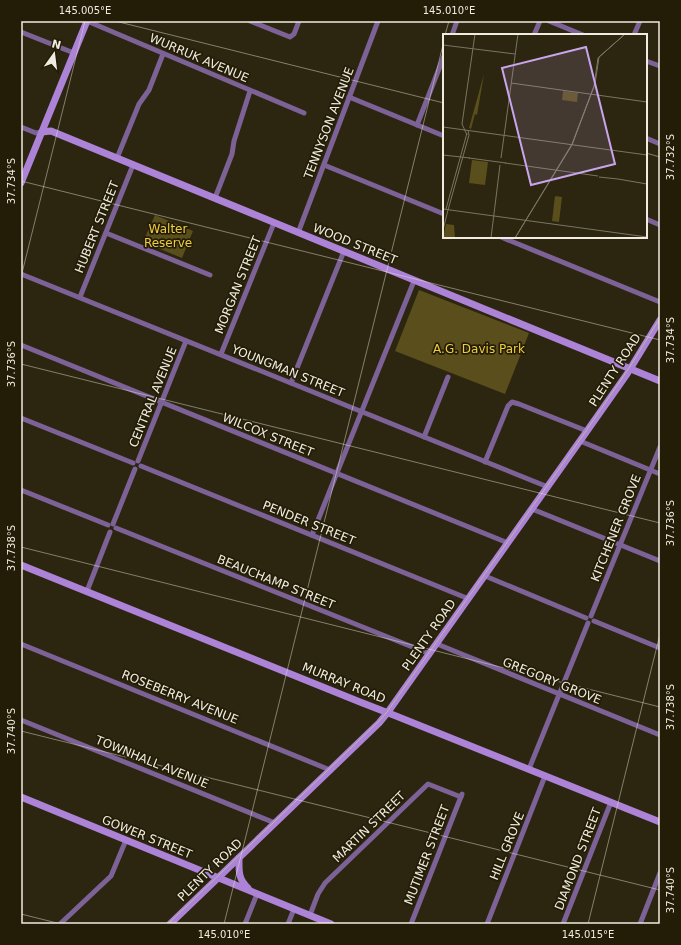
<svg xmlns="http://www.w3.org/2000/svg" width="681" height="945" viewBox="0 0 681 945" font-family="'DejaVu Sans',sans-serif">
	<style>
		.green { fill: #5b4e1d }
		.lines { fill: none; stroke-linecap: round; stroke-linejoin: round }
		.street { stroke: #7c6296; stroke-width: 5 }
		.secondary { stroke: #ac83d6; stroke-width: 7 }
		.tram { stroke: #bcb8a8; stroke-width: 1 }
		.ticks { fill: none; stroke: #f0ecdf; stroke-width: 1; stroke-opacity: 0.45 }
		.labels { text-anchor: middle; stroke-width: 3.5; stroke-linejoin: round; paint-order: stroke }
		.street-label { font-size: 12px; fill: #f0ecdf; stroke: #231d07 }
		.park-label { font-size: 12px; fill: #efcd41; stroke: #231d07 }
		.inset-road { fill: none; stroke: #7a7563; stroke-width: 1 }
		.view { fill: #c9a5ee; fill-opacity: 0.15; stroke: #c9a5ee; stroke-width: 2 }
		.inset-edge { fill: none; stroke: #f0ecdf; stroke-width: 2 }
		.neatline { fill: none; stroke: #f0ecdf; stroke-width: 1.5 }
		.ticks-label { font-size: 10px; text-anchor: middle; fill: #f0ecdf }
	</style>
	<rect width="100%" height="100%" fill="#2c2610"/>
	<g class="green">
		<path d="M155 215 193 231 182 258 143 242Z"/>
		<path d="M419 290 529 333 505 394 395 351Z"/>
	</g>
	<g class="lines">
		<g class="street">
			<path d="M87 21 304 113"/>
			<path d="M250 21 290 37 294 34 299 21"/>
			<path d="M549 21 583 35"/>
			<path d="M21 32 74 53"/>
			<path d="M452 35 457 21"/>
			<path d="M534 35 540 21"/>
			<path d="M634 35 640 21"/>
			<path d="M646 61 660 66"/>
			<path d="M349 97 444 136"/>
			<path d="M417 125 444 56"/>
			<path d="M21 127 36 133 42 132"/>
			<path d="M646 138 660 144"/>
			<path d="M117 158 139 104 149 90 163 54"/>
			<path d="M324 165 444 214"/>
			<path d="M215 198 232 154 234 141 250 91"/>
			<path d="M646 219 660 225"/>
			<path d="M106 233 210 275"/>
			<path d="M298 233 378 21"/>
			<path d="M501 237 660 302"/>
			<path d="M21 274 548 487"/>
			<path d="M80 297 133 165"/>
			<path d="M21 345 508 543"/>
			<path d="M221 354 274 223"/>
			<path d="M291 383 344 251"/>
			<path d="M21 418 133 463"/>
			<path d="M424 437 448 377"/>
			<path d="M580 441 660 474"/>
			<path d="M138 461 186 341"/>
			<path d="M485 462 508 406 512 402 519 404 587 431"/>
			<path d="M141 466 469 599"/>
			<path d="M21 490 108 525"/>
			<path d="M532 509 660 561"/>
			<path d="M113 524 135 469"/>
			<path d="M116 528 430 654"/>
			<path d="M312 535 414 281"/>
			<path d="M485 576 586 618"/>
			<path d="M87 591 110 532"/>
			<path d="M591 616 660 447"/>
			<path d="M594 621 660 648"/>
			<path d="M21 644 330 770"/>
			<path d="M437 644 660 735"/>
			<path d="M21 720 275 823"/>
			<path d="M529 769 588 623"/>
			<path d="M310 915 318 894 325 883 428 784 461 797"/>
			<path d="M60 924 111 876 126 840"/>
			<path d="M245 924 257 894"/>
			<path d="M288 924 294 909"/>
			<path d="M411 924 462 794"/>
			<path d="M487 924 545 776"/>
			<path d="M563 924 611 802"/>
			<path d="M640 924 660 873"/>
		</g>
		<g class="secondary">
			<path d="M42 132 51 131 660 381"/>
			<path d="M21 183 87 21"/>
			<path d="M21 565 360 702 396 716 660 822"/>
			<path d="M21 797 331 924"/>
			<path d="M239 858C239 871 238 879 248 888"/>
			<path d="M170 924 379 723 388 712 587 431 627 374 660 320"/>
		</g>
		<path class="tram" d="M168 924 378 722 387 712 586 431 629 368 660 318"/>
	</g>
	<path class="ticks" d="M115 21 444 103M445 35 449 21M646 153 660 157M21 181 660 340M21 277 85 21M21 364 660 523M21 547 660 707M21 731 660 890M21 914 61 924M224 924 444 41M588 924 660 634"/>
	<g class="labels">
		<g class="street-label">
			<text transform="translate(199 58) rotate(23)" y="4">WURRUK AVENUE</text>
			<text transform="translate(329 123) rotate(-69)" y="4">TENNYSON AVENUE</text>
			<text transform="translate(97 227) rotate(-68)" y="4">HUBERT STREET</text>
			<text transform="translate(355 244) rotate(22)" y="4">WOOD STREET</text>
			<text transform="translate(238 285) rotate(-68)" y="4">MORGAN STREET</text>
			<text transform="translate(615 370) rotate(-57)" y="4">PLENTY ROAD</text>
			<text transform="translate(288 371) rotate(22)" y="4">YOUNGMAN STREET</text>
			<text transform="translate(153 397) rotate(-68)" y="4">CENTRAL AVENUE</text>
			<text transform="translate(268 435) rotate(22)" y="4">WILCOX STREET</text>
			<text transform="translate(309 523) rotate(22)" y="4">PENDER STREET</text>
			<text transform="translate(616 528) rotate(-68)" y="4">KITCHENER GROVE</text>
			<text transform="translate(276 582) rotate(22)" y="4">BEAUCHAMP STREET</text>
			<text transform="translate(429 635) rotate(-55)" y="4">PLENTY ROAD</text>
			<text transform="translate(552 681) rotate(22)" y="4">GREGORY GROVE</text>
			<text transform="translate(344 683) rotate(22)" y="4">MURRAY ROAD</text>
			<text transform="translate(180 697) rotate(22)" y="4">ROSEBERRY AVENUE</text>
			<text transform="translate(152 762) rotate(22)" y="4">TOWNHALL AVENUE</text>
			<text transform="translate(369 827) rotate(-44)" y="4">MARTIN STREET</text>
			<text transform="translate(147 837) rotate(22)" y="4">GOWER STREET</text>
			<text transform="translate(507 846) rotate(-68)" y="4">HILL GROVE</text>
			<text transform="translate(427 855) rotate(-69)" y="4">MUTIMER STREET</text>
			<text transform="translate(578 859) rotate(-69)" y="4">DIAMOND STREET</text>
			<text transform="translate(210 870) rotate(-44)" y="4">PLENTY ROAD</text>
		</g>
		<g class="park-label">
			<text x="168" y="233">Walter<tspan x="168" dy="14">Reserve</tspan></text>
			<text x="479" y="353">A.G. Davis Park</text>
		</g>
	</g>
	<g transform="translate(443 34)">
		<rect width="204" height="204" fill="#2c2610"/>
		<path d="M41 40 34 81 32 80 28 95 26 94ZM120 57 135 59 134 68 119 66ZM29 126 45 128 42 151 26 149ZM112 162 119 163 116 188 109 187ZM3 190 11 191 12 204H0Z" fill="#5b4e1d"/>
		<path class="inset-road" d="M0 11 72 20M68 49 204 68M0 93 204 121M24 101 19 90 32 0M0 121 27 124M26 124 63 129M58 124 75 0M62 129 155 142M156 143 175 145M175 145 204 150M0 175 204 203M3 175 24 99M5 176 26 101 25 96M0 196 5 176M48 204 57 131M72 204 129 110 151 52 155 24 182 0M72 204 129 111 152 50 156 23 182 0"/>
		<path class="view" d="M143 13 172 130 88 151 59 34Z"/>
		<rect width="204" height="204" class="inset-edge"/>
	</g>
	<rect width="681" height="945" fill="none" stroke="#231d07" stroke-width="44"/>
	<g transform="translate(54 54) rotate(14)" stroke="#231d07" stroke-width="3" paint-order="stroke">
	<path d="M0-3L7 15L0 10L-7 15Z" fill="#f0ecdf"/>
	<text y="-6" font-size="11" font-weight="bold" text-anchor="middle" fill="#f0ecdf">N</text>
	</g>
	<rect x="22" y="22" width="637" height="901" class="neatline"/>
	<g class="ticks-label">
		<text x="85" y="14">145.005°E</text>
		<text x="449" y="14">145.010°E</text>
		<text transform="translate(670 157) rotate(-90)" y="4">37.732°S</text>
		<text transform="translate(11 181) rotate(-90)" y="4">37.734°S</text>
		<text transform="translate(670 340) rotate(-90)" y="4">37.734°S</text>
		<text transform="translate(11 364) rotate(-90)" y="4">37.736°S</text>
		<text transform="translate(670 523) rotate(-90)" y="4">37.736°S</text>
		<text transform="translate(11 548) rotate(-90)" y="4">37.738°S</text>
		<text transform="translate(670 707) rotate(-90)" y="4">37.738°S</text>
		<text transform="translate(11 731) rotate(-90)" y="4">37.740°S</text>
		<text transform="translate(670 890) rotate(-90)" y="4">37.740°S</text>
		<text x="224" y="938">145.010°E</text>
		<text x="588" y="938">145.015°E</text>
	</g>
</svg>
